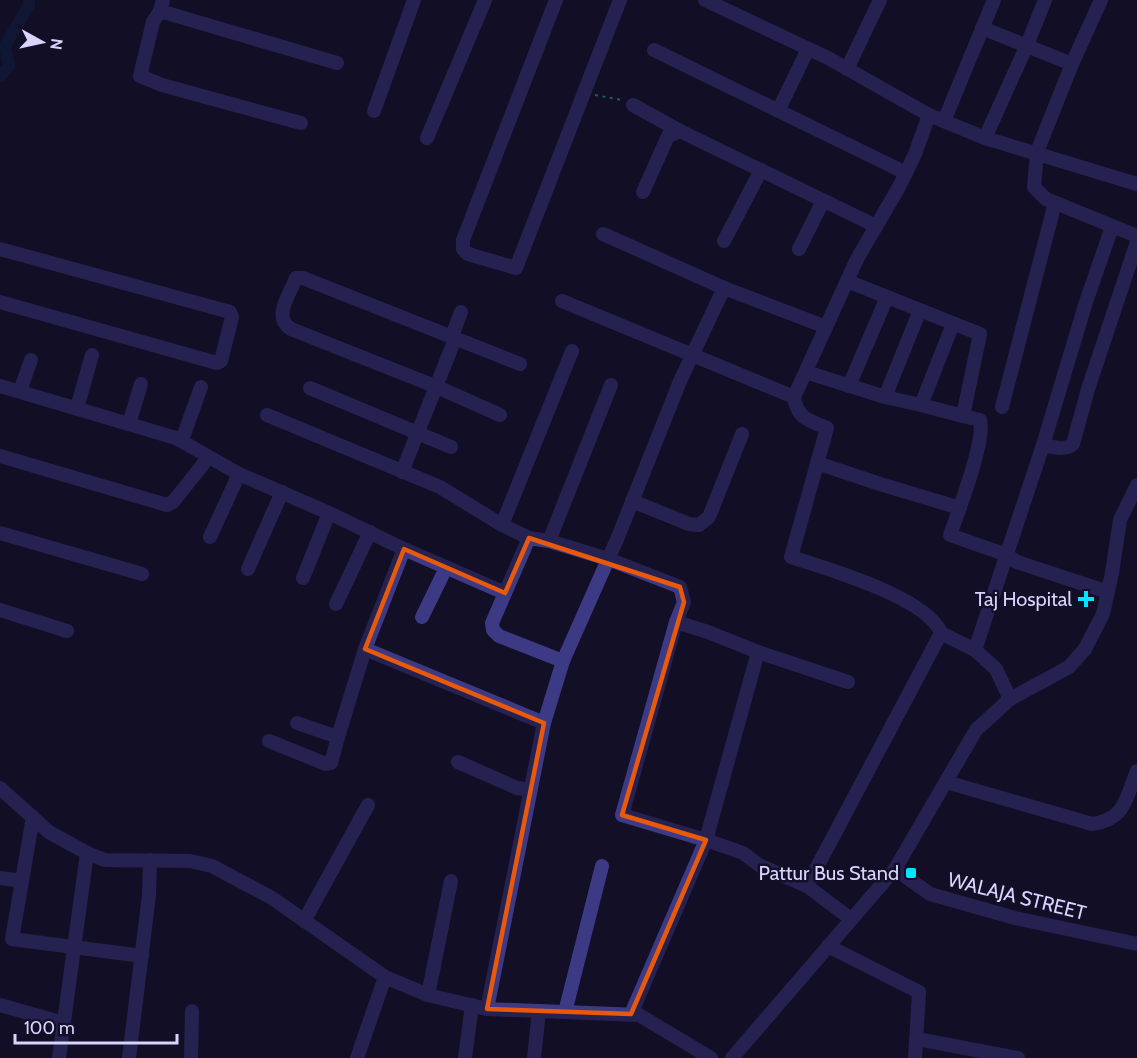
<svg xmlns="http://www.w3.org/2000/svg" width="1137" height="1058" viewBox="0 0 1137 1058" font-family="Cabin,sans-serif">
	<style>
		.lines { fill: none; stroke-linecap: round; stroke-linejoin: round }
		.canal { stroke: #0c2248; stroke-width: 12 }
		.path { stroke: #2fb8b0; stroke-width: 2; stroke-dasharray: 3 4.5; stroke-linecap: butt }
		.minor { stroke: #3d3a85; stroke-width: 14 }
		.marked { fill: none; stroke: #e8590c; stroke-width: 4.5; stroke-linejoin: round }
		.poi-dot { fill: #00e5ff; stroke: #130f26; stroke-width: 2 }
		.labels { text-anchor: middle; stroke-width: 5; stroke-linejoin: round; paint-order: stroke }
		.poi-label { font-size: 20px; fill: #d9d4ff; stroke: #130f26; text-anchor: end }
		.street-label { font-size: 20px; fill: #d9d4ff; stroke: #130f26 }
	</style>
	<rect width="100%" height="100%" fill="#130f26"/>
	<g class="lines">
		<path class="canal" d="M0 76 9 66 5 46 29 5V0"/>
		<path class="path" d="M595 95 622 100"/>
		<g class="minor">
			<path d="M163 0 160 11 337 63"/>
			<path d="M556 0 463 240V249L468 254 516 268 620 0"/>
			<path d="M705 0 828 58 929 115 985 138 1137 184"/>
			<path d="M1101 0 1072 64 1037 152 1034 187 1046 199 1137 236"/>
			<path d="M160 11 153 22 140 76 162 85 301 123"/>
			<path d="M982 28 1072 64"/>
			<path d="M654 50 906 173"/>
			<path d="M847 69 880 0"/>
			<path d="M633 105 680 131"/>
			<path d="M374 111 414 0"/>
			<path d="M778 111 808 49"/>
			<path d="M929 115 915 154 899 187 857 259 794 397C797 418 808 420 827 428L791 557C826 568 928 598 941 633L975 650 996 669 1010 699"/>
			<path d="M944 121 994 0"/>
			<path d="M427 138 485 0"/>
			<path d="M985 138 1027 45 1045 0"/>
			<path d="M643 192 668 136 680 131 876 226"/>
			<path d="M603 234 724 288"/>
			<path d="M724 241 761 170"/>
			<path d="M0 249 230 312 232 317 221 361 217 363 0 302"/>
			<path d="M799 249 823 201"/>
			<path d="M847 281 980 334 963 416 921 405 953 324"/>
			<path d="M562 301 794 397"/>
			<path d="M806 372 885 397 920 310"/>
			<path d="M0 386 176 438 239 474 329 513 404 549 365 649 544 723 487 1009"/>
			<path d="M849 386 887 297"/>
			<path d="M310 388 451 447"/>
			<path d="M20 391 31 360"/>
			<path d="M885 397 921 405"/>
			<path d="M1002 407 1055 203"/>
			<path d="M77 408 92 355"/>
			<path d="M267 415 440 487 502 525"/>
			<path d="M500 415 437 387 291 329C272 317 290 294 296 278H303L520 364"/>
			<path d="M963 416 980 420C986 440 958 512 950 535L1007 555 1017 562 1108 592"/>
			<path d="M129 424 141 384"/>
			<path d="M182 440 201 387"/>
			<path d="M1043 445C1053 447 1065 451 1073 444L1088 389 1137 242"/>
			<path d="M0 456 167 505 173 502 208 458"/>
			<path d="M817 463 880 484 960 508"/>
			<path d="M402 472 455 339 452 336 461 312"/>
			<path d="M632 501 689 524 699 525 709 517 742 434"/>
			<path d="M0 533 142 574"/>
			<path d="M210 537 239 474"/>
			<path d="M529 538 549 541 611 385"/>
			<path d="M549 541 608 559 680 587 684 602 676 622"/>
			<path d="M404 549 505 593"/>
			<path d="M248 569 282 492"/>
			<path d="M303 578 329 513"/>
			<path d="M336 604 370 532"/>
			<path d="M0 610 67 631"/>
			<path d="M422 617 446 568"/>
			<path d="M975 650 1043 445 1086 302 1112 227"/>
			<path d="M758 652 706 840 743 853 759 865 807 886 941 633"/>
			<path d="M563 661 618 537 680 381 724 288 826 327"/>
			<path d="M297 723 338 737 365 649"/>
			<path d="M544 723 563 661 499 636 493 630 492 623 529 538 502 525 572 351"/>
			<path d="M269 741 326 764 331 763 338 737"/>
			<path d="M458 762 517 788 530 790"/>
			<path d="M946 782 1092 824C1125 820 1126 798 1137 771"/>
			<path d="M0 788 49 832 87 853 105 860 190 861 212 866 272 898 385 977 428 995 487 1009 639 1015 711 1058"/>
			<path d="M33 817 12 939 142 956"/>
			<path d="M895 869 930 894 1015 918 1137 944"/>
			<path d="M0 878 22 881"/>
			<path d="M807 886 851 919"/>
			<path d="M304 921 368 805"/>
			<path d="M828 946 919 992 915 1058"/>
			<path d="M428 995 451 881"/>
			<path d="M0 1005 64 1023"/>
			<path d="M565 1012 602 866"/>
			<path d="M631 1014 706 840 622 815 676 622 708 632 758 652 848 682"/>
			<path d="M917 1039 1018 1058"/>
			<path d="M59 1058 87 853"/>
			<path d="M129 1058 149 895 150 860"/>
			<path d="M191 1058 192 1011"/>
			<path d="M357 1058 385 977"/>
			<path d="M465 1058 472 1005"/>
			<path d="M534 1058 539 1011"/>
			<path d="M732 1058 895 869 976 730 1010 699 1069 667 1085 649 1103 614 1112 573 1120 520 1137 485"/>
		</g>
	</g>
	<path d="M0 0H1137V1058H0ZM529 538 680 587 684 602 622 815 706 840 631 1014 487 1009 544 723 365 649 404 549 505 593Z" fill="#130f26" fill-opacity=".55" fill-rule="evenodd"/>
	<path class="marked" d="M529 538 680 587 684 602 622 815 706 840 631 1014 487 1009 544 723 365 649 404 549 505 593Z"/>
	<g class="poi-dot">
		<path d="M1083 590h6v6h6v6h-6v6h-6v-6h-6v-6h6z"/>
		<rect x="905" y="867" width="12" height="12" rx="3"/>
	</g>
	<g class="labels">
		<g class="poi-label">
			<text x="1072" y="606">Taj Hospital</text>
			<text x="899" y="880">Pattur Bus Stand</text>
		</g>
		<g class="street-label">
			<text transform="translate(1017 896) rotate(14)" y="7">WALAJA STREET</text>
		</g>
	</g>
	<g transform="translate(42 42) rotate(98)" stroke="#130f26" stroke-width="4.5" paint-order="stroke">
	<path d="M0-4.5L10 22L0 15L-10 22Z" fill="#d9d4ff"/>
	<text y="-9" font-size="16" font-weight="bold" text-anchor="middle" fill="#d9d4ff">N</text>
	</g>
	<path d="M15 1034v9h162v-9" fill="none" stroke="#d9d4ff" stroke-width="3"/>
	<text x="24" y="1034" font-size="18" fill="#d9d4ff" stroke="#130f26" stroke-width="4.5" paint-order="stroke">100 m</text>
</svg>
